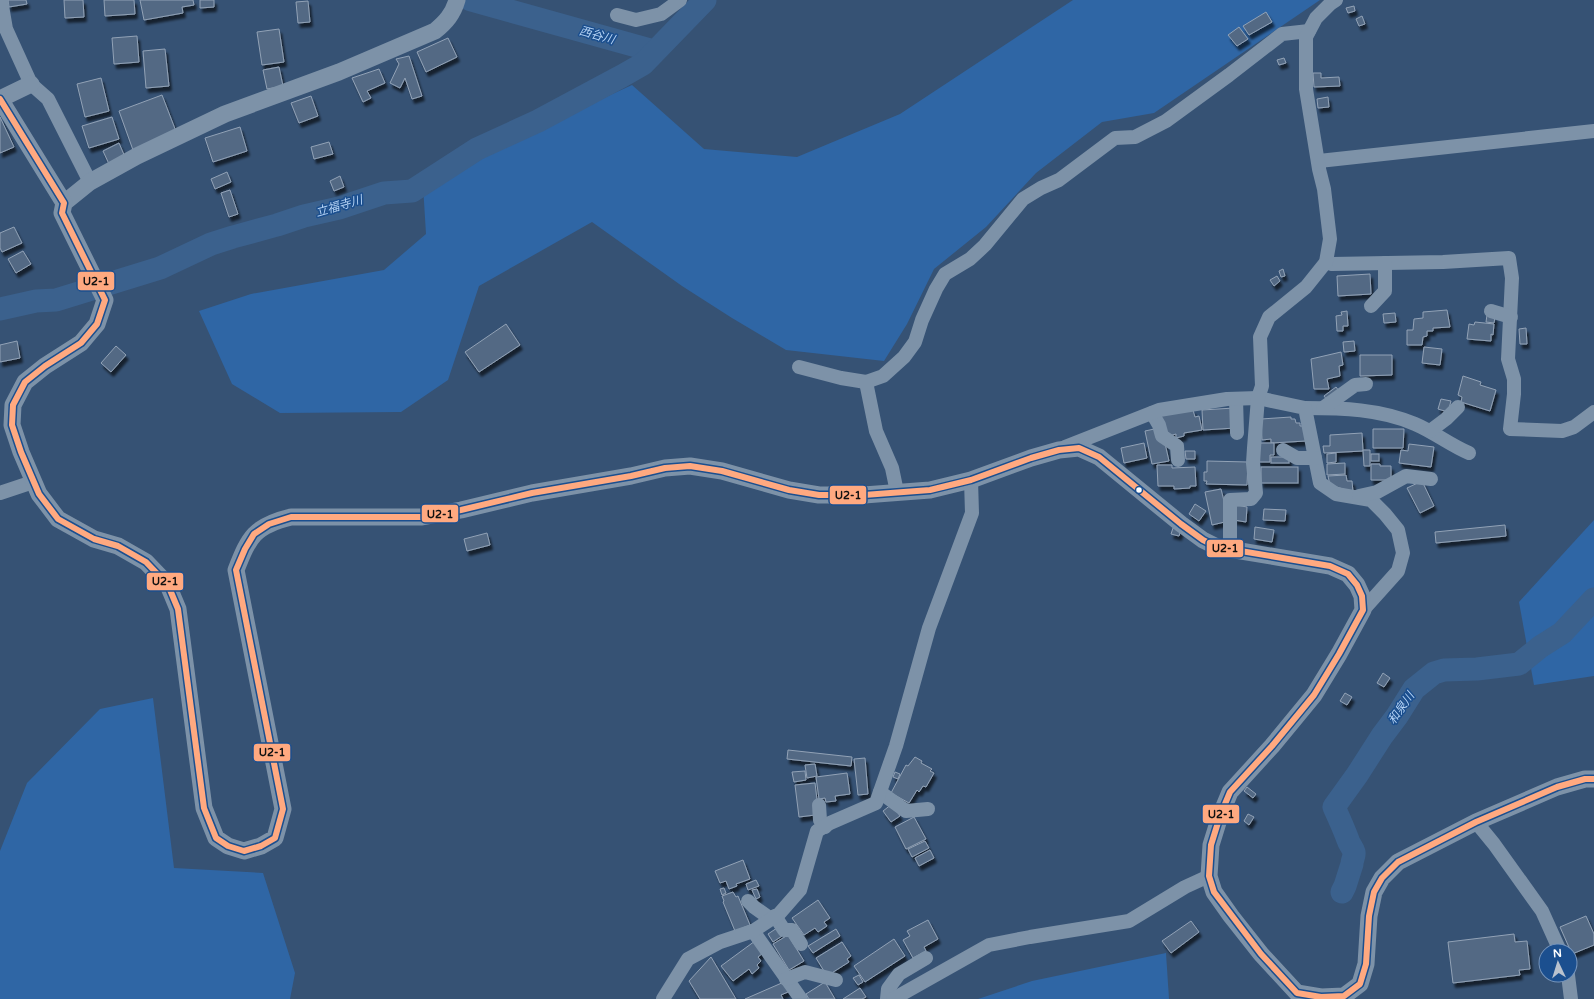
<svg xmlns="http://www.w3.org/2000/svg" width="1594" height="999" viewBox="0 0 1594 999" font-family="'Varela Round','Noto Sans JP',sans-serif">
	<style>
		.green { fill: #2f66a5 }
		.lines { fill: none; stroke-linecap: round; stroke-linejoin: round }
		.river { stroke: #3b618d; stroke-width: 23 }
		.building { fill: #526984; stroke: #92a2b6; filter: url(#shadow) }
		.minor { stroke: #7d92a8; stroke-width: 14 }
		.tertiary { stroke: #7d92a8; stroke-width: 17 }
		.bus-1-casing { stroke: #1b4f8f; stroke-width: 9 }
		.bus-1 { stroke: #ffa980; stroke-width: 6 }
		.bus-dot { fill: #fff; stroke: #1b4f8f; stroke-width: 1.5 }
		.labels { text-anchor: middle; stroke-width: 3; stroke-linejoin: round; paint-order: stroke }
		.water-label { font-size: 12px; font-style: italic; fill: #b5d3f5; stroke: #1b4f8f }
		.line-badge { stroke: #1b4f8f; stroke-width: 1.5 }
		.pale-badge-label { font-size: 11px; text-anchor: middle; font-weight: bold; fill: #111 }
	</style>
	<defs>
		<filter id="shadow"><feDropShadow dx="2.5" dy="4.5" stdDeviation="1" flood-color="#0009"/></filter>
	</defs>
	<rect width="100%" height="100%" fill="#365274"/>
	<g class="green">
		<path d="M1073 0H1320L1154 113 1102 122 1036 173 986 227 934 269 907 324 884 361 786 350 732 318 682 286 592 222 479 286 448 380 401 412 280 413 232 384 199 311 251 294 384 270 426 234 423 185 484 152 510 141 632 85 704 149 797 157 900 114Z"/>
		<path d="M1594 520V676L1534 685 1519 602Z"/>
		<path d="M153 698 174 868 263 873 295 973 290 999H0V851L27 783 100 709Z"/>
		<path d="M1166 953 1169 999H978L1032 981Z"/>
	</g>
	<g class="lines">
		<g class="river">
			<path d="M471 0 654 51"/>
			<path d="M0 309 36 301 56 300 160 268 211 244 233 237 277 225 304 216 339 208 384 193 412 191 477 149 538 121 622 76 643 64 705 0"/>
			<path d="M1342 892 1345 886 1352 864C1352 859 1355 856 1354 852 1353 848 1349 844 1348 840 1344 829 1339 818 1334 807L1357 775 1382 736 1397 716 1414 689 1434 673 1444 670 1477 669 1519 664 1540 647 1562 633 1594 599"/>
		</g>
	</g>
	<g class="building">
		<path d="M8 0H26L27 4 9 7Z"/>
		<path d="M64 0H83L84 17 65 18Z"/>
		<path d="M104 0H134L135 14 105 16Z"/>
		<path d="M140 0H193L194 5 182 7 183 13 144 20Z"/>
		<path d="M200 0H214V7L200 8Z"/>
		<path d="M308 1 310 22 298 23 296 2Z"/>
		<path d="M1354 6 1355 11 1348 13 1346 8Z"/>
		<path d="M1266 12 1272 22 1249 35 1243 26Z"/>
		<path d="M1362 16 1365 24 1359 26 1356 19Z"/>
		<path d="M1239 27 1248 39 1237 46 1228 35Z"/>
		<path d="M279 29 284 62 262 65 257 32Z"/>
		<path d="M137 36 139 62 114 64 112 38Z"/>
		<path d="M448 38 457 57 426 72 417 52Z"/>
		<path d="M165 49 169 86 146 88 143 51Z"/>
		<path d="M409 56 422 96 412 99 405 78 400 88 390 83 399 64 396 59Z"/>
		<path d="M1284 58 1286 63 1279 65 1277 60Z"/>
		<path d="M279 67 283 86 267 89 263 70Z"/>
		<path d="M379 69 385 83 367 91 371 98 363 102 352 78Z"/>
		<path d="M1313 73H1321V78L1339 77 1340 86 1314 87Z"/>
		<path d="M101 78 109 111 85 117 77 84Z"/>
		<path d="M162 95 177 134 133 150 119 111Z"/>
		<path d="M311 96 318 116 299 123 291 103Z"/>
		<path d="M1328 97 1329 107 1318 108 1317 99Z"/>
		<path d="M0 117 14 147 0 153Z"/>
		<path d="M112 117 119 139 89 148 82 126Z"/>
		<path d="M240 127 247 151 213 162 205 138Z"/>
		<path d="M329 142 333 154 314 159 311 147Z"/>
		<path d="M119 143 125 157 109 164 103 151Z"/>
		<path d="M227 172 231 182 215 189 211 179Z"/>
		<path d="M340 176 344 187 334 191 330 181Z"/>
		<path d="M230 190 238 214 229 217 221 193Z"/>
		<path d="M14 227 22 243 2 252 0 248V233Z"/>
		<path d="M23 251 31 264 16 273 8 259Z"/>
		<path d="M1283 269 1285 276 1281 277 1279 271Z"/>
		<path d="M1370 274 1371 294 1338 296 1337 276Z"/>
		<path d="M1277 276 1280 281 1274 286 1270 280Z"/>
		<path d="M1447 310 1450 327 1433 328V331H1427V336L1423 337 1422 345H1407V330H1413L1414 319 1423 318V312Z"/>
		<path d="M1347 311 1348 326H1343V331H1337L1336 316 1342 315 1341 312Z"/>
		<path d="M1395 313 1396 322 1384 323 1383 314Z"/>
		<path d="M1487 315 1495 317 1494 323 1486 322Z"/>
		<path d="M1475 322 1494 324 1493 335 1491 334V341L1467 339 1469 324 1474 325Z"/>
		<path d="M506 324 520 345 479 372 465 352Z"/>
		<path d="M1526 328 1527 344H1520L1519 329Z"/>
		<path d="M17 341 20 358 0 362V345Z"/>
		<path d="M1354 341 1355 351 1344 352 1343 342Z"/>
		<path d="M116 346 126 355 111 372 101 363Z"/>
		<path d="M1424 347 1442 349 1440 365 1422 363Z"/>
		<path d="M1341 352 1343 365 1339 366 1340 376 1327 379 1329 389H1314L1311 359Z"/>
		<path d="M1360 355H1392V375L1360 376Z"/>
		<path d="M1463 376 1481 382 1480 385 1496 390 1490 411 1461 402 1462 397 1458 395Z"/>
		<path d="M1336 387 1339 391 1327 400 1324 396Z"/>
		<path d="M1441 399 1451 401 1448 412 1438 409Z"/>
		<path d="M1234 408 1235 428 1203 430 1202 410Z"/>
		<path d="M1193 410 1195 417 1199 416 1202 430 1184 433V436L1176 438V434L1169 436 1168 432 1162 433 1159 416Z"/>
		<path d="M1291 417V419H1295L1296 423H1300V426H1305L1306 441 1271 443V439L1262 440 1261 419Z"/>
		<path d="M1159 428 1164 439 1169 461 1152 464 1145 431Z"/>
		<path d="M1373 429H1404L1403 448H1373Z"/>
		<path d="M1362 433 1363 451 1324 453 1323 446H1330V435Z"/>
		<path d="M1144 443 1147 458 1124 463 1121 448Z"/>
		<path d="M1258 443H1274V455H1270V462H1258Z"/>
		<path d="M1409 444 1434 447 1431 467 1399 463 1401 450 1408 451Z"/>
		<path d="M1363 450H1370V466H1364Z"/>
		<path d="M1185 451H1195V459H1186Z"/>
		<path d="M1336 453V462L1327 463V454Z"/>
		<rect x="1371" y="454" width="8" height="7"/>
		<rect x="1271" y="457" width="18" height="6"/>
		<path d="M1207 461 1248 462 1247 485 1206 484 1207 481H1204V472H1207Z"/>
		<path d="M1345 463V474L1327 475V464Z"/>
		<path d="M1371 464H1380V466H1391V480H1371Z"/>
		<path d="M1157 465H1172V468L1195 467 1196 486H1190V488L1174 489V486H1158Z"/>
		<rect x="1261" y="467" width="37" height="16"/>
		<path d="M1346 475 1347 481H1352L1353 492 1330 485 1328 476Z"/>
		<path d="M1422 481 1434 506 1420 513 1407 488Z"/>
		<path d="M1221 489 1229 521 1212 525 1205 492Z"/>
		<path d="M1195 504 1206 511 1199 521 1189 514Z"/>
		<path d="M1236 505 1247 507 1246 522 1234 520Z"/>
		<path d="M1264 509 1286 510 1285 521 1263 520Z"/>
		<path d="M1505 525 1506 536 1436 543 1435 532Z"/>
		<path d="M1255 527 1274 530 1272 542 1254 539Z"/>
		<path d="M1173 528 1181 530 1179 536 1171 534Z"/>
		<path d="M487 533 490 545 467 551 464 539Z"/>
		<path d="M1383 673 1390 678 1384 687 1377 683Z"/>
		<path d="M1345 693 1352 697 1347 705 1340 701Z"/>
		<path d="M788 750 852 757 851 766 787 759Z"/>
		<path d="M915 757 922 761 921 763 932 769 930 771 934 773 926 787 923 786 919 792 917 790 909 803 891 793 906 765 908 766Z"/>
		<path d="M865 758 868 794 858 795 854 759Z"/>
		<path d="M815 764 817 776 807 778 805 765Z"/>
		<path d="M805 771 806 780 794 782 792 772Z"/>
		<path d="M895 772 900 774 898 779 893 777Z"/>
		<path d="M847 773 850 794 835 796 836 801 826 802 825 798 819 799 816 777Z"/>
		<path d="M815 783 818 808 815 815 799 817 795 785Z"/>
		<path d="M1247 787 1256 794 1253 798 1244 791Z"/>
		<path d="M892 804 900 816 891 822 883 811Z"/>
		<path d="M1248 814 1254 817 1249 825 1244 821Z"/>
		<path d="M914 817 926 839 906 849 895 827Z"/>
		<path d="M925 841 929 848 912 857 908 849Z"/>
		<path d="M930 850 934 858 919 866 915 858Z"/>
		<path d="M743 860 750 879 736 884 737 886 729 889 726 881 720 883 715 871Z"/>
		<path d="M756 880 759 886 748 890 746 884Z"/>
		<path d="M724 888 726 893 722 895 720 889Z"/>
		<path d="M757 889 760 897 756 899 752 890Z"/>
		<path d="M733 892 736 897 738 896 750 925 735 931 723 902 724 901 722 896Z"/>
		<path d="M818 900 830 918 824 922 827 926 818 932 815 928 804 935 792 918Z"/>
		<path d="M1586 916 1594 934V945L1572 954 1560 927Z"/>
		<path d="M928 920 938 939 924 947 926 951 913 958 903 940 910 936 907 931Z"/>
		<path d="M1191 921 1199 932 1171 953 1162 941Z"/>
		<path d="M777 928 782 936 773 942 768 934Z"/>
		<path d="M836 929 840 936 813 953 808 946Z"/>
		<path d="M1514 934 1515 942 1527 941 1530 969 1519 970 1520 975 1453 983 1448 942Z"/>
		<path d="M788 935 804 961 789 970 773 944Z"/>
		<path d="M894 939 905 956 865 982 854 966Z"/>
		<path d="M755 941 763 953 758 957 761 961 757 965 759 968 752 974 749 969 733 981 721 966Z"/>
		<path d="M842 942 851 956 847 959 849 962 827 976 816 958Z"/>
		<path d="M711 957 736 999H700L689 981Z"/>
		<path d="M859 975 863 982 858 985 853 978Z"/>
		<path d="M784 982 788 992 781 995 783 999H745Z"/>
		<path d="M825 982 835 999H809L806 994Z"/>
		<path d="M860 988 866 997 862 999H843Z"/>
	</g>
	<g class="lines">
		<g class="minor">
			<path d="M1 0 6 29 31 84 48 99 90 182"/>
			<path d="M617 15 636 20 661 14 680 0"/>
			<path d="M1319 161 1594 131"/>
			<path d="M1326 262 1332 264 1443 262 1509 258 1512 278 1508 359 1514 379V394L1510 429 1562 431 1574 427 1594 412"/>
			<path d="M1371 306 1385 291V263"/>
			<path d="M1491 311 1511 317"/>
			<path d="M799 367 841 378 866 382"/>
			<path d="M1236 399 1237 433"/>
			<path d="M1305 408C1342 408 1380 409 1415 424 1434 432 1450 445 1469 453"/>
			<path d="M1323 408 1355 385 1366 384"/>
			<path d="M1152 413 1159 425 1162 436 1177 446 1178 460"/>
			<path d="M1430 431 1446 419 1458 407"/>
			<path d="M1065 447 1159 410 1227 399 1258 398 1305 408 1320 483 1336 494 1371 500 1385 514 1398 530 1403 553 1398 571 1363 610"/>
			<path d="M1283 450 1297 458H1315"/>
			<path d="M897 492 892 468 876 431 866 382 883 376 904 357 915 342 922 320 936 289 945 274 970 259 985 245 1023 199 1041 188 1059 180 1115 138 1135 137 1166 121 1229 75 1282 34 1309 31"/>
			<path d="M0 493 33 482"/>
			<path d="M1359 496 1377 492 1406 476 1431 479"/>
			<path d="M1230 550V500L1251 499 1256 493 1253 463 1254 448 1258 398 1262 386 1260 337 1269 317 1306 287 1326 262 1330 239 1324 189 1319 169 1306 89V37L1316 18 1330 4 1336 0"/>
			<path d="M880 792 906 811 928 809"/>
			<path d="M819 805 820 820 825 827"/>
			<path d="M1476 822 1494 844 1542 911 1560 951"/>
			<path d="M748 901 754 907 771 919"/>
			<path d="M775 916 784 930H792L801 944"/>
			<path d="M753 931 801 999"/>
			<path d="M1568 975 1571 999"/>
			<path d="M786 979 805 972 836 980"/>
			<path d="M663 999 688 959 720 942 753 931 779 914 800 890 817 831 830 823 876 803 896 746 929 628 972 513 971 480"/>
			<path d="M887 999 888 989 899 974 926 958"/>
			<path d="M893 999 989 945 1030 937 1129 921 1185 887 1209 876"/>
		</g>
		<g class="tertiary">
			<path d="M457 0C453 14 446 22 435 31L339 72 225 114 137 156 90 182 64 203 62 213 105 300 97 324 81 343 45 366 25 382 13 405 12 425 21 452 39 494 58 519 94 539 118 546 146 562 168 585 178 609 204 808 216 838 228 846 244 851 261 846 275 838 283 809 236 570C249 537 254 526 291 517H422L461 510 532 493 631 476 665 468 690 466 722 471 789 490 819 495H864L930 490 971 480 1031 458 1059 450 1079 448 1099 457 1181 524 1203 540 1217 547 1330 566 1348 574 1357 585 1362 596 1363 610 1339 654 1314 695 1272 746 1230 792 1220 816 1211 845 1209 876 1214 892 1231 916 1261 954 1297 993 1321 997 1344 996 1360 984 1366 964 1369 916 1374 892 1382 878 1398 862 1476 822 1557 787 1585 779H1594"/>
			<path d="M0 99 64 203"/>
			<path d="M0 99 31 84"/>
		</g>
		<defs>
			<path id="bus-1" d="M0 99 64 203 62 213 105 300 97 324 81 343 45 366 25 382 13 405 12 425 21 452 39 494 58 519 94 539 118 546 146 562 168 585 178 609 204 808 216 838 228 846 244 851 261 846 275 838 283 809 236 570 245 549 254 534 269 524 291 517H422L461 510 532 493 631 476 665 468 690 466 722 471 789 490 819 495H864L930 490 971 480 1031 458 1059 450 1079 448 1099 457 1181 524 1203 540 1217 547 1330 566 1348 574 1357 585 1362 596 1363 610 1339 654 1314 695 1272 746 1230 792 1220 816 1211 845 1209 876 1214 892 1261 954 1297 993 1321 997 1344 996 1360 984 1366 964 1369 916 1374 892 1382 878 1398 862 1476 822 1557 787 1585 779H1594"/>
		</defs>
		<use href="#bus-1" class="bus-1-casing"/>
		<use href="#bus-1" class="bus-1"/>
	</g>
	<circle class="bus-dot" cx="1139" cy="490" r="3.5"/>
	<g class="labels">
		<g class="water-label">
			<text transform="translate(597 35) rotate(16)" y="4">西谷川</text>
			<text transform="translate(339 206) rotate(-16)" y="4">立福寺川</text>
			<text transform="translate(1401 708) rotate(-55)" y="4">和泉川</text>
		</g>
	</g>
	<g class="line-badge">
		<rect x="77" y="271" width="38" height="20" rx="4" fill="#ffa980"/>
		<rect x="829" y="485" width="38" height="20" rx="4" fill="#ffa980"/>
		<rect x="421" y="504" width="38" height="19" rx="4" fill="#ffa980"/>
		<rect x="1206" y="539" width="38" height="19" rx="4" fill="#ffa980"/>
		<rect x="146" y="572" width="38" height="19" rx="4" fill="#ffa980"/>
		<rect x="253" y="743" width="38" height="19" rx="4" fill="#ffa980"/>
		<rect x="1202" y="804" width="38" height="20" rx="4" fill="#ffa980"/>
	</g>
	<g class="pale-badge-label">
		<text x="96" y="285">U2-1</text>
		<text x="848" y="499">U2-1</text>
		<text x="440" y="518">U2-1</text>
		<text x="1225" y="552">U2-1</text>
		<text x="165" y="585">U2-1</text>
		<text x="272" y="756">U2-1</text>
		<text x="1221" y="818">U2-1</text>
	</g>
	<g transform="translate(1558 963) rotate(356)"><circle r="19" fill="#1b4f8f" stroke="#7695bc"/>
	<path d="M0-3L7 15L0 10L-7 15Z" fill="#b9c2ce"/>
	<text y="-6" font-size="11" font-weight="bold" text-anchor="middle" fill="#ffffff">N</text>
	</g>
</svg>
